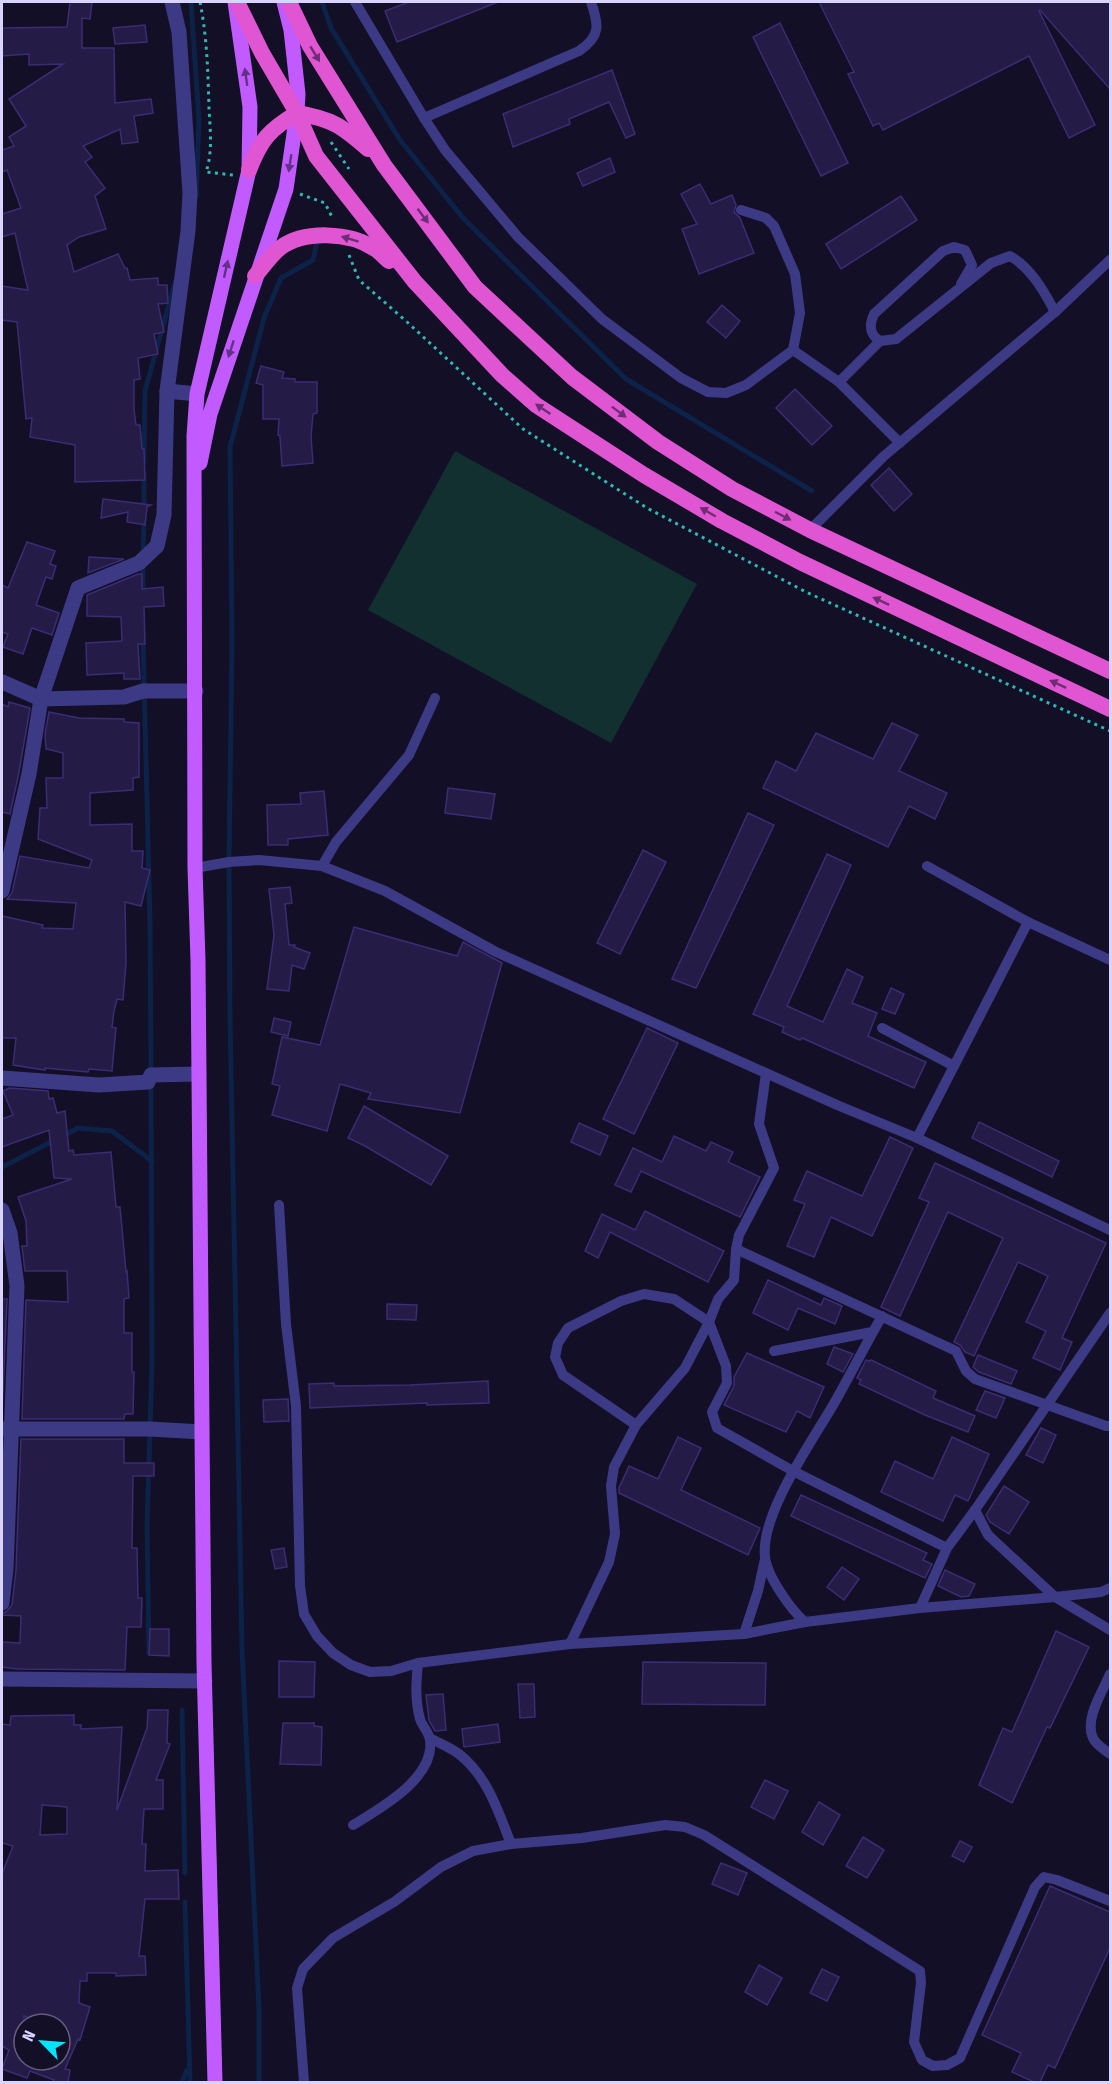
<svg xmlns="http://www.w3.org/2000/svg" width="1112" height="2084" viewBox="0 0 1112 2084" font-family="'Fira Sans Condensed',sans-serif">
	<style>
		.green { fill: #12302f }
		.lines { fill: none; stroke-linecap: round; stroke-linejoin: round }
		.stream { stroke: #0c2248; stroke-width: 5 }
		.building { fill: #241b47; stroke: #3b2d73; stroke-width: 1.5; fill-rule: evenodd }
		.path { stroke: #2fb8b0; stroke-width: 3; stroke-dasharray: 3 4.5; stroke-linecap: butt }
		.service { stroke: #3d3a85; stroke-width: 10 }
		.minor { stroke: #3d3a85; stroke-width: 15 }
		.primary { stroke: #c25bff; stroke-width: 15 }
		.trunk { stroke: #e055d1; stroke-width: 16 }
		.oneway { fill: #6f2e73 }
		.oneway2 { fill: #623188 }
	</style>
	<rect width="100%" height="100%" fill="#130f26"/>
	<path class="green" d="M455 451 697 584 611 743 368 610Z"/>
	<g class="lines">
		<g class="stream">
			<path d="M191 2 199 121 196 197"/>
			<path d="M322 2 331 28 400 140 463 218 626 379 812 491"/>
			<path d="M144 463 145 391 175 282"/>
			<path d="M144 508V473"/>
			<path d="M143 553 144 518"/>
			<path d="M143 595V563"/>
			<path d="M143 638 150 924 151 1072"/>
			<path d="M63 1136 78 1128 112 1131 152 1161"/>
			<path d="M2 1167 55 1140"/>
			<path d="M149 1653 147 1525 152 1362 151 1082"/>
			<path d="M182 1710 185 1873"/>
			<path d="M185 1902 190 2082"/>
			<path d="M182 2082 187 2070"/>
			<path d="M259 2082V2009L242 1649 230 1018 229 862 232 641 230 447 264 318 281 278 313 260 317 242"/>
		</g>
	</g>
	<g class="building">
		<path d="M70 2H92L90 19 82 18V48H114L115 103 151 99 153 113 134 116 138 142 122 144 120 129 83 146 92 157 85 162 105 188 95 196 106 229 79 237 67 245 74 272 118 254 125 268H127L130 280 158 278V285H167L168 303 158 304 164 332 154 334 158 354 138 358 140 379 134 380V410L136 425H140L142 449H144L145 480 75 482V445L30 437 32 418 26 419 17 322 2 320V286L28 290 15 233 2 237V214L21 208 7 170 2 172V150L14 146 9 137 26 126 9 99 63 64 29 65V54L2 56V28L67 27Z"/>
		<path d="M409 2H498L397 42 385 11Z"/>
		<path d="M819 2H1110V89L1040 10 1039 11 1095 125 1069 138 1029 56 883 130 879 123 873 126 848 74 854 72Z"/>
		<path d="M780 23 848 163 821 176 753 37Z"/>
		<path d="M145 25 147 42 115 44 113 28Z"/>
		<path d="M612 70 635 134 626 138 609 102 569 119 570 124 513 147 503 114Z"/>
		<path d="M610 158 615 172 583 186 577 173Z"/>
		<path d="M700 184 711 204 732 195 736 205 734 212 740 218 754 253 699 274 682 229 697 224 681 194Z"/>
		<path d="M901 196 917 220 841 269 826 244Z"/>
		<path d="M722 305 740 321 726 338 707 322Z"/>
		<path d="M261 366 284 372 282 378 295 379V382H317V413L313 414 311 437 313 463 282 466 280 436 278 435 279 419H263V385L256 383Z"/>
		<path d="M795 389 832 426 812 445 776 408Z"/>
		<path d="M889 468 912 494 894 511 871 485Z"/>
		<path d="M103 499 151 505 147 507 145 525 127 522 128 512 101 518Z"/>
		<path d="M27 542 55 551 50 564 56 566 52 579 46 577 36 605 59 613 52 635 32 628 23 654 3 647 8 634 2 632V585L8 588Z"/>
		<path d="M89 557 124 559 88 573Z"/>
		<path d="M138 574H142V589L163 587 164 606 144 607 145 644H138L140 679H124V673L87 675 86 643 122 641 121 617 87 616V595Z"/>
		<path d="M9 702 30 708 19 772 10 814 2 812V704L8 707Z"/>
		<path d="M49 712 79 718 124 719V722L139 723V777L133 778V790L90 793V825L132 824V851H143L142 868 150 870 141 906 125 902 126 963 123 1000 117 999 114 1011 112 1027 116 1028 112 1071 89 1069 88 1072 45 1068V1070L13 1065 16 1038H2V916L43 925 42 928 73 929 76 903 7 899 12 893 20 856 89 868 92 860 38 839 40 808H47L46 778H63V753L46 749 45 734Z"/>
		<path d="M892 723 918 735 899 771 947 793 935 819 909 806 888 847 763 788 776 761 796 771 816 733 873 759Z"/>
		<path d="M448 788 495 794 491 819 445 813Z"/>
		<path d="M324 791 328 835 288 839V845H268L267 805 301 804 300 793Z"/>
		<path d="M748 813 774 825 696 988 672 979Z"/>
		<path d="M643 850 666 862 620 954 597 943Z"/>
		<path d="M827 854 851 865 787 1006 823 1022 847 969 863 977 852 1003 877 1013 868 1036 926 1062 914 1088 802 1038 800 1040 782 1032 784 1027 753 1014Z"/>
		<path d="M290 887 292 903 285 904 289 945H295L294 947 310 953 304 969 292 965 289 991 267 989 274 935 269 889Z"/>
		<path d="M354 927 457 956 463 942 502 963 460 1113 368 1099 371 1093 340 1084 327 1131 272 1115 280 1086 272 1084 282 1037 320 1045Z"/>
		<path d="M891 988 904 994 895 1014 882 1009Z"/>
		<path d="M274 1018 291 1022 288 1036 271 1032Z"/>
		<path d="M647 1028 678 1043 634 1134 603 1119Z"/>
		<path d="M9 1088 48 1091 49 1099 53 1098 57 1113 65 1111 69 1151 73 1150 74 1155 111 1152 116 1207H120L126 1272 127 1271 129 1298 124 1299V1333H132V1372H134L133 1414H125L124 1419H22L26 1300 68 1302 67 1271H25L22 1246H27L26 1221 18 1197 72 1179 54 1178 49 1130 2 1147V1119L13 1115 3 1091Z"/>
		<path d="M364 1106 448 1156 431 1185 365 1146 348 1138Z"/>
		<path d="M979 1122 1059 1161 1052 1177 972 1138Z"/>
		<path d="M579 1123 608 1136 600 1155 571 1142Z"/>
		<path d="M674 1136 706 1151 711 1142 733 1152 728 1162 760 1177 740 1217 641 1171 631 1192 615 1185 633 1148 662 1162Z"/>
		<path d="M890 1137 913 1148 872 1236 831 1217 814 1257 787 1246 805 1204 794 1200 807 1171 862 1196Z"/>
		<path d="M935 1163 1106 1243 1062 1338 1072 1342 1060 1370 1033 1358 1046 1331 1026 1322 1048 1276 1018 1262 974 1356 965 1352 960 1345 954 1342 1003 1238 948 1212 900 1316 881 1307 929 1202 919 1198Z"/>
		<path d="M645 1211 724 1251 708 1282 610 1232 598 1258 585 1251 602 1214 635 1230Z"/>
		<path d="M768 1280 821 1305 824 1298 842 1306 835 1324 798 1308 788 1330 753 1313Z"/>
		<path d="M2 1299H7L2 1412Z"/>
		<path d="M387 1304 417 1305 416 1320 387 1319Z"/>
		<path d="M834 1347 853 1354 843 1372 827 1364Z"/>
		<path d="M747 1353 824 1387 810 1418 797 1411 786 1432 724 1405 734 1386V1377Z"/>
		<path d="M978 1355 1017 1371 1011 1384 979 1372 973 1367Z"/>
		<path d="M866 1360 870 1361 871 1360 936 1391 933 1398 975 1416 968 1432 925 1415 859 1384 861 1380 857 1378Z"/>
		<path d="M488 1381 489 1403 427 1405V1403L310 1408 309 1384 334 1383V1386L410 1385Z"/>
		<path d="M985 1391 1005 1398 996 1418 976 1410Z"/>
		<path d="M288 1399 289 1421 264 1422 263 1400Z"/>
		<path d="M1041 1428 1056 1435 1043 1463 1026 1455Z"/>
		<path d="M678 1437 701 1448 681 1490 760 1528 748 1555 619 1493V1488L629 1466 658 1479Z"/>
		<path d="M952 1437 989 1454 968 1501 955 1495 943 1521 881 1492 895 1461 933 1479Z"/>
		<path d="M21 1439H124V1463H154V1476H133L132 1548H137L138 1598H142L141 1627H127L125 1670 17 1669 2 1667V1642L20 1643 21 1616 2 1615V1613L6 1612 12 1605 16 1570Z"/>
		<path d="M1004 1486 1029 1502 1009 1534 990 1522 986 1515Z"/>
		<path d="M801 1495 927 1553 923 1560 932 1564 925 1578 791 1516Z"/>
		<path d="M284 1548 287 1567 275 1569 271 1550Z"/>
		<path d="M842 1567 859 1579 844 1600 827 1587Z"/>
		<path d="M945 1570 975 1584 969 1596 961 1597 938 1586Z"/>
		<path d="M150 1629H169V1656L149 1655Z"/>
		<path d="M1056 1631 1089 1647 1050 1728 1047 1727 1012 1803 979 1785 1003 1728 1012 1732Z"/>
		<path d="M279 1661 315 1662 314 1697H279Z"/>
		<path d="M643 1662 766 1663 765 1705 642 1704Z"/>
		<path d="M518 1684H534L535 1717 520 1718Z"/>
		<path d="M443 1694 446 1730 435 1731 429 1720 426 1695Z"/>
		<path d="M148 1710H168L167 1743 170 1744 156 1780H163V1809H144L142 1844H146L145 1871 178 1870 179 1899H145L139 1956H145L146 1975 116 1976V1973H87V1981H80L79 2003 90 2007 80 2040 78 2039 65 2069 70 2070 68 2082H53L54 2080 30 2071 27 2078 2 2069 9 2050 2 2046V1874L13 1846 2 1843V1724L10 1725 11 1716 74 1715V1725H81V1729L122 1727 117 1810 147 1728ZM42 1805 67 1807V1834L40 1835ZM24 2016 43 2024H60V2060H24Z"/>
		<path d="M283 1723H314V1726L322 1727 321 1765 280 1764Z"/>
		<path d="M498 1724 500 1742 464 1747 462 1729Z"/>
		<path d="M765 1780 788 1791 774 1819 751 1807Z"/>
		<path d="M819 1802 840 1815 823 1845 802 1832Z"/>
		<path d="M863 1837 884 1850 867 1878 846 1866Z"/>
		<path d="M960 1841 972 1847 964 1862 952 1856Z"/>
		<path d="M721 1863 747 1873 738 1895 712 1884Z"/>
		<path d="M1050 1886 1110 1912V1948L1055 2068 1048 2065 1040 2082H1034L1012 2072 1021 2053 982 2035Z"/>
		<path d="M759 1965 782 1978 767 2005 745 1992Z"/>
		<path d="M822 1969 839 1977 827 2001 810 1993Z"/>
	</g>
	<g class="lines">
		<g class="path">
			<path d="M200 2C207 37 208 72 209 108 210 128 213 152 206 172L233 175"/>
			<path d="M331 142 349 169"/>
			<path d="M300 194 325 203 333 219"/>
			<path d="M349 255 359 280 406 321 523 429 647 508 806 592 1110 731"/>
		</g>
		<g class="service">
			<path d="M355 2 424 118 445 150 518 237 602 319 681 378 708 392 726 393 746 385 793 350 839 382 900 443"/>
			<path d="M424 118 579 51C601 36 599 25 591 2"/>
			<path d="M741 210 766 218 774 226 795 274 800 313 793 350"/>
			<path d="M880 341C869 334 869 325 874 314L943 251 954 247 965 250 972 265 961 284"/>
			<path d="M839 382 880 341 896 339 991 263 1010 256C1031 268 1044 291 1055 312"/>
			<path d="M810 530 884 456 1055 312 1110 260"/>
			<path d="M322 866 336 842 409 755 435 698"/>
			<path d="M927 866 1028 922 1110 960"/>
			<path d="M195 868 229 862 259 860 322 866 385 891 496 952 837 1105 917 1138 1110 1230"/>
			<path d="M882 1028 954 1066"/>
			<path d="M917 1138 1028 922"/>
			<path d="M279 1205 286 1324 296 1406 300 1586 304 1614 317 1636 333 1653 351 1665 370 1672 391 1671 418 1663 570 1644 744 1634 805 1622 920 1608 1055 1597 1101 1592 1110 1588"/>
			<path d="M736 1249 956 1351 966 1371 975 1379 1106 1426H1110"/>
			<path d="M774 1351 872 1332"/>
			<path d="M636 1425 563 1375 555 1357 558 1343 568 1328 621 1301 644 1294 674 1299 709 1322 726 1366 727 1383 712 1412 717 1428 793 1471 947 1548"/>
			<path d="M975 1510 988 1535 1055 1597 1110 1630"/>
			<path d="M920 1608 947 1548 975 1510 1110 1313"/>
			<path d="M805 1622C791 1610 767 1576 765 1557 760 1513 814 1439 836 1400 851 1373 866 1344 882 1316"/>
			<path d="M744 1634 758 1591 765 1559"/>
			<path d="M570 1644 609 1562 615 1534 611 1486 614 1467 636 1425 685 1368 709 1322 718 1299 734 1280 736 1249 739 1235 774 1168 759 1124 766 1073"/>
			<path d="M1110 1674C1103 1691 1084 1719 1093 1738 1096 1745 1104 1749 1110 1754"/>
			<path d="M430 1738C439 1743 451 1748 459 1754 488 1777 498 1811 511 1844"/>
			<path d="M353 1825C381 1808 435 1778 430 1740 429 1732 422 1726 420 1719 415 1700 416 1683 418 1663"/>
			<path d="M304 2082 297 1988 303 1969 333 1938 394 1902 441 1867 473 1851 511 1844 582 1838 665 1825 685 1827 704 1835 920 1971 921 1983 914 2042 922 2060 933 2066 947 2065 960 2058 1035 1887 1044 1877 1057 1880 1110 1901"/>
		</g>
		<g class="minor">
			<path d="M167 391 197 394"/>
			<path d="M2 682 41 699 124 697 143 691H196"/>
			<path d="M2 891 29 774 41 699 78 588 139 563 157 546 164 515 167 391 188 231 190 193 179 32 172 2"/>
			<path d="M2 1078 99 1085 148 1082 151 1075 199 1074"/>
			<path d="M2 1210 10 1233 17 1286 6 1569 2 1603"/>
			<path d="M2 1429H150L202 1432"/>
			<path d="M2 1679 205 1681"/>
		</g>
		<g class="primary">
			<path d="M200 463 210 414 286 189 297 113 298 94 291 30 284 2"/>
			<path d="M215 2082 204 1663 198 960 195 868 194 436 197 394 249 170 250 107 235 2"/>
		</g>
		<g class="trunk">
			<path d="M237 2 262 53 297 113 316 156 415 282 502 375 536 405 644 475 722 521 800 562 1110 709"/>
			<path d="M289 2 310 46 384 165 475 287 572 377 658 442 732 489 810 530 1110 671"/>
			<path d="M249 170C261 139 269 130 297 113 332 119 342 126 368 149"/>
			<path d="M255 276C263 267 271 255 280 248 304 230 350 232 375 249 380 252 384 257 389 261"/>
		</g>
	</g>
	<defs><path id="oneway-solid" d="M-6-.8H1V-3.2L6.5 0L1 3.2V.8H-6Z" transform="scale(1.5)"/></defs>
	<g class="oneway">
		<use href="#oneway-solid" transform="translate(315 54) rotate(59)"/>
		<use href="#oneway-solid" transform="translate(423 216) rotate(53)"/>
		<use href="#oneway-solid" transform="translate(350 239) rotate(-163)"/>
		<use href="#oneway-solid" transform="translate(543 409) rotate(-146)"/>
		<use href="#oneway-solid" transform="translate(619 412) rotate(37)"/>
		<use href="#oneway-solid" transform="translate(708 512) rotate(-150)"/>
		<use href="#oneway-solid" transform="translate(783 516) rotate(28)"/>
		<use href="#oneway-solid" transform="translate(881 601) rotate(-155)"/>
		<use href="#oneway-solid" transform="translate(1058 684) rotate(-155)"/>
	</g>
	<g class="oneway2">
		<use href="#oneway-solid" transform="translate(246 77) rotate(-98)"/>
		<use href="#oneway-solid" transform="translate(290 163) rotate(99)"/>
		<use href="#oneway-solid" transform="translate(226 269) rotate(-77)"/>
		<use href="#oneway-solid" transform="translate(231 349) rotate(108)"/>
	</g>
	<rect width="1112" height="2084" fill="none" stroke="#d9d4ff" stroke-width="6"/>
	<g transform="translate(42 2042) rotate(295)"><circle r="28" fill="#130f26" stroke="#625e7d" stroke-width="1.5"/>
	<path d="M0-4.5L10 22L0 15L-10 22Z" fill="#00e5ff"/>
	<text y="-9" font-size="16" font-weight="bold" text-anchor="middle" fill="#d9d4ff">N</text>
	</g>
</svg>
